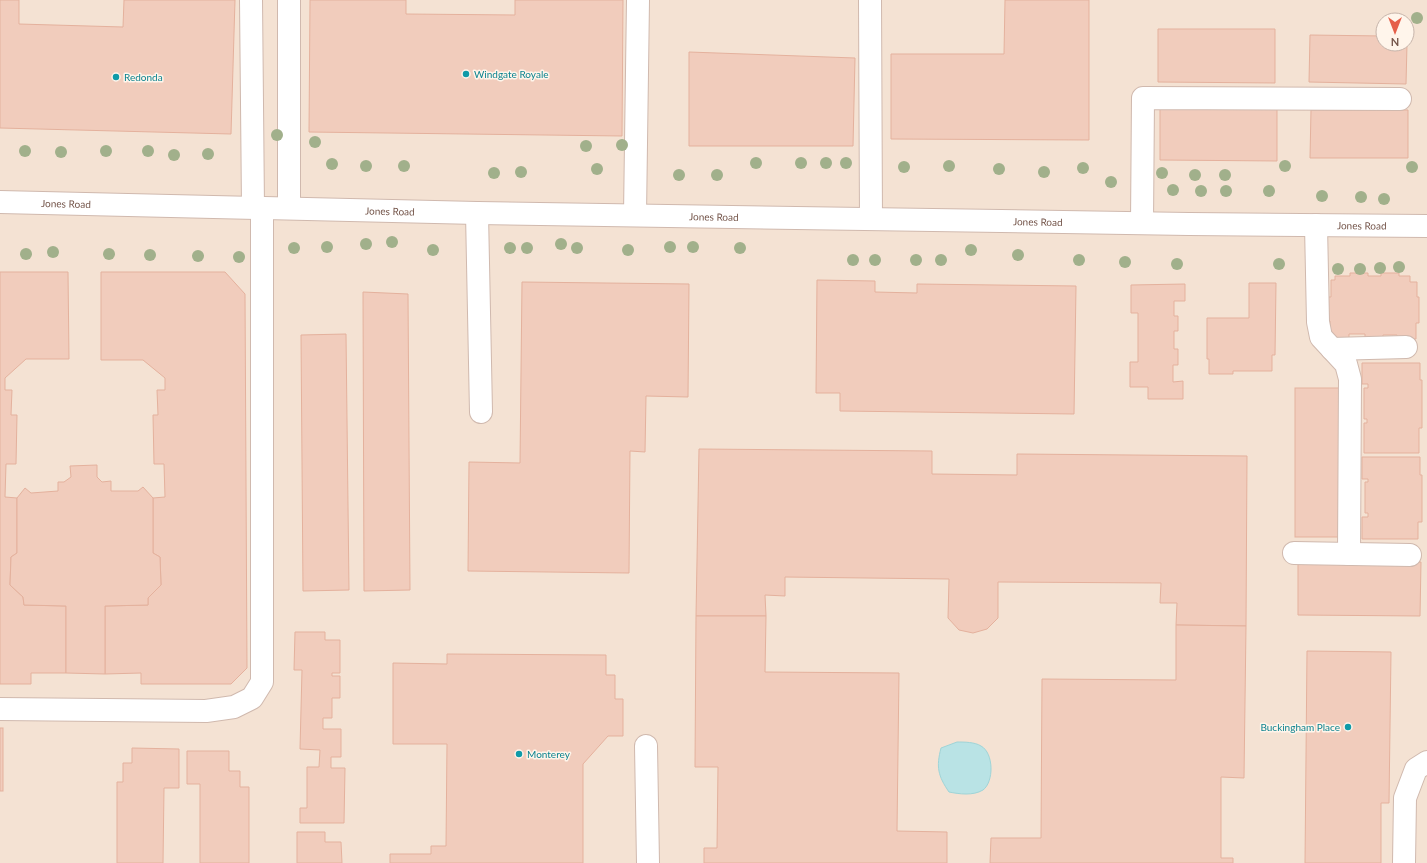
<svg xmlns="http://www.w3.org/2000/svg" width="1427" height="863" viewBox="0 0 1427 863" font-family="Lato,sans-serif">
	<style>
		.residential { fill: #f4e2d3; fill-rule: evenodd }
		.water { fill: #b9e3e5; stroke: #9fd4d7 }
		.building { fill: #f1ccbc; stroke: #e4b19d }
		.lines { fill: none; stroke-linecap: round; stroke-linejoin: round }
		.minor-casing { stroke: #d0b9ae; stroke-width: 24 }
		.minor { stroke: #fff; stroke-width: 22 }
		.tree { fill: #a1b08b }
		.culture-dot { fill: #0f9aa8; stroke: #fff5eb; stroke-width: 1.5 }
		.labels { text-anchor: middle; stroke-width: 3; stroke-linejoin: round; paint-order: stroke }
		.culture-label { font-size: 10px; fill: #0d838f; stroke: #fff5eb; text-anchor: start }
		.street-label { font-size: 10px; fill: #74554a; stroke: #fff5eb }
	</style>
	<rect width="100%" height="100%" fill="#fcf1e4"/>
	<path class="residential" d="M0 0H1427V863H0ZM1383 20H1407V44H1383Z"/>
	<path class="water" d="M957 742C964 742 975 742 981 746 994 753 994 782 983 790 973 796 959 794 949 792 938 776 936 767 941 748Z"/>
	<g class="building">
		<path d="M0 0H19V24L123 27 124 0H235L231 134 0 128Z"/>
		<path d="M310 0H406V14L515 15V0H623L622 136 309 132Z"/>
		<path d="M1005 0H1089V140L891 139V54H1004Z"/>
		<path d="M1158 29H1275V83L1158 82Z"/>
		<path d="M1310 35 1383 36V44H1407L1406 84 1309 82Z"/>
		<path d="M689 52 855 58 853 146H689Z"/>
		<path d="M1160 106 1277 107V161L1160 160Z"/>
		<path d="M1311 110H1408V158H1310Z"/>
		<path d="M0 272H68L69 359H26L5 378V390H12L11 415H17L16 464H6L5 497 17 498V553L11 557 10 585 23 597 24 605 66 606V673H31V684H0Z"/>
		<path d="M101 272H225L245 294 247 668 231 684H141V673L105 674V606L148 605V598L161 585 160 557 153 553V498L165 497 164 464H154L153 415H158L157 390H165V378L143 360H101Z"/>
		<path d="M1350 273H1368V276H1381V273H1399V276H1410V282H1417V297H1419V323H1416V339H1397V335H1383V339H1365V334H1349V339H1330V321H1328V297H1331V280H1335V276H1350Z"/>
		<path d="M817 280 875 281V292L917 293V284L1076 286 1074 414 840 411V393H816Z"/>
		<path d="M522 282 689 284 688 397 646 396 645 452 630 451 629 573 468 571 469 462 520 463Z"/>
		<path d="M1249 283H1276L1275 355H1272V371H1233V374H1209V359H1207V318H1249Z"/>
		<path d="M1185 284V301H1174V316H1178V331H1174V349H1178V365H1173V382L1183 381V399H1148V387H1130V362H1138V313H1131V285Z"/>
		<path d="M363 292 408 294 410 590 364 591Z"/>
		<path d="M346 334 349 590 303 591 301 335Z"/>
		<path d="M1362 363H1420V380H1422V428H1419V453H1364V423H1367V419H1364V388H1368V384H1362Z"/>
		<rect x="1295" y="388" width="45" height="149"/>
		<path d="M699 449 932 451V474L1017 475V454L1247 456 1246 626 1176 625 1177 603H1160L1161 583 998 582V618L987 629 973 633 959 630 948 618 949 579 785 577V596L765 595 766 616H696Z"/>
		<path d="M1362 457H1420V475H1422V522H1418V539H1362V517H1368V513H1365V482H1368V479H1362Z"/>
		<path d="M97 465V477L102 482 111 481V491H138L143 487 153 498V553L160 557 161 585 148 598V605L105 606V674L66 673V606L24 605 23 597 10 585 11 557 17 553V498L25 488 31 493 58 491V482H64L71 477 70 466Z"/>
		<path d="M1298 561 1421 562 1420 616 1298 615Z"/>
		<path d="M696 616H766L765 672 899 673 897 831 947 832V863H704V848H717L718 767H695Z"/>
		<path d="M1176 625 1246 626 1244 778 1221 777V858H1233V863H990L991 838H1041L1042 679 1176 680Z"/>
		<path d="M295 632H325V640H340V673H332V676H340V698H332V718H323V729H341V757H331V768H345L344 823H300V808H307V767H319L320 750 300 749 302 670H294Z"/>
		<path d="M1307 651 1391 652 1389 803H1381V863H1305Z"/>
		<path d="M447 654 606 655V675H615V699H623V736H608L583 764V863H390V854H431V846H446L447 744H393V663L447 664Z"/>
		<rect x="0" y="728" width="3" height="63"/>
		<path d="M132 748 179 749V788H164L163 863H117V782H123V763H132Z"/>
		<path d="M187 751H229V771H240V787H249V863H200V784H187Z"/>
		<path d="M297 832H325V842H341L342 863H297Z"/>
	</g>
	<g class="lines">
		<defs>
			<g id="minor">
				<path d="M251 0 253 207"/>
				<path d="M289 0V208"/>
				<path d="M870 0 871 219"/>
				<path id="s1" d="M0 202 477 213 1189 224 1427 226"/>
				<path d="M477 213 481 412"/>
				<path d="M635 215 638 0"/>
				<path d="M1142 223 1143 98 1400 99"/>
				<path d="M1316 225 1318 322 1321 337 1346 364 1350 379 1349 554"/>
				<path d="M1332 349 1406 347"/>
				<path d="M1294 553 1410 555"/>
				<path d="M0 709 206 711 234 707 252 698 262 682V208"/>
				<path d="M646 746 648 863"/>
				<path d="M1404 863 1405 798 1416 769 1427 762"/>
			</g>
		</defs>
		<use href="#minor" class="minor-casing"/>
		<use href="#minor" class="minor"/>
	</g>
	<g class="tree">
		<circle cx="1417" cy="18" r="6"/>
		<circle cx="277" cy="135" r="6"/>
		<circle cx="315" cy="142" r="6"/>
		<circle cx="622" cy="145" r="6"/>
		<circle cx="586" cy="146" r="6"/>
		<circle cx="25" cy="151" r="6"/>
		<circle cx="106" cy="151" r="6"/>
		<circle cx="148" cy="151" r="6"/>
		<circle cx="61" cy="152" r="6"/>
		<circle cx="208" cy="154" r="6"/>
		<circle cx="174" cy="155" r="6"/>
		<circle cx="756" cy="163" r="6"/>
		<circle cx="801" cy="163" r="6"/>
		<circle cx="826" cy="163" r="6"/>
		<circle cx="846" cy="163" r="6"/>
		<circle cx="332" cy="164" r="6"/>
		<circle cx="366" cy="166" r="6"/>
		<circle cx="404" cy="166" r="6"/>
		<circle cx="949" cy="166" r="6"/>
		<circle cx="1285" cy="166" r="6"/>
		<circle cx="904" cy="167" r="6"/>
		<circle cx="1412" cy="167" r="6"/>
		<circle cx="1083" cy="168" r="6"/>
		<circle cx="597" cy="169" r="6"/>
		<circle cx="999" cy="169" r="6"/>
		<circle cx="521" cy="172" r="6"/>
		<circle cx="1044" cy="172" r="6"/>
		<circle cx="494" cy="173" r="6"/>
		<circle cx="1162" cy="173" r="6"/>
		<circle cx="679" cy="175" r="6"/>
		<circle cx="717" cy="175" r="6"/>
		<circle cx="1195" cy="175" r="6"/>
		<circle cx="1225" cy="175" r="6"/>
		<circle cx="1111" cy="182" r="6"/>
		<circle cx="1173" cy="190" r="6"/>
		<circle cx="1201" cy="191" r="6"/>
		<circle cx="1226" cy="191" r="6"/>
		<circle cx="1269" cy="191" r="6"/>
		<circle cx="1322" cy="196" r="6"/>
		<circle cx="1361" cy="197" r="6"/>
		<circle cx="1384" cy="199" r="6"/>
		<circle cx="392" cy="242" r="6"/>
		<circle cx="366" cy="244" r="6"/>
		<circle cx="561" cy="244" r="6"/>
		<circle cx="327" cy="247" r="6"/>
		<circle cx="670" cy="247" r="6"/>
		<circle cx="693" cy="247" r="6"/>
		<circle cx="294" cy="248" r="6"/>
		<circle cx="510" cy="248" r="6"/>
		<circle cx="527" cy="248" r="6"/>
		<circle cx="577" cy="248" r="6"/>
		<circle cx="740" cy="248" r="6"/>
		<circle cx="433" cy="250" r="6"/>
		<circle cx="628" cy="250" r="6"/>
		<circle cx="971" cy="250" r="6"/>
		<circle cx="53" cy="252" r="6"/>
		<circle cx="26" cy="254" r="6"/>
		<circle cx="109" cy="254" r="6"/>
		<circle cx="150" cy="255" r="6"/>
		<circle cx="1018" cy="255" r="6"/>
		<circle cx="198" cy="256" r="6"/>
		<circle cx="239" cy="257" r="6"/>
		<circle cx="853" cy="260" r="6"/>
		<circle cx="875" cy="260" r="6"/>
		<circle cx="916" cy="260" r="6"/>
		<circle cx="941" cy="260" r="6"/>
		<circle cx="1079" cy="260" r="6"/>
		<circle cx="1125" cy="262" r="6"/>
		<circle cx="1177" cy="264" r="6"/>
		<circle cx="1279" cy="264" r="6"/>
		<circle cx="1399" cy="267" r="6"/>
		<circle cx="1380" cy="268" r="6"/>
		<circle cx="1338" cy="269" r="6"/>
		<circle cx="1360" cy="269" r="6"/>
	</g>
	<g class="culture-dot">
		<circle cx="466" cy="74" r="4"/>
		<circle cx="116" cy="77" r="4"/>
		<circle cx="1348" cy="727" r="4"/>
		<circle cx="519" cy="754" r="4"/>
	</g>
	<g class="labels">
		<g class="culture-label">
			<text x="474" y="78">Windgate Royale</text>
			<text x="124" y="81">Redonda</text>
			<text x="1340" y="731" text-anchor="end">Buckingham Place</text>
			<text x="527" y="758">Monterey</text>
		</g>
		<g class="street-label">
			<text dy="4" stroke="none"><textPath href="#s1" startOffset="66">Jones Road</textPath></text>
			<text dy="4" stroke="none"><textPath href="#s1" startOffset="390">Jones Road</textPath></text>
			<text dy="4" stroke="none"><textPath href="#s1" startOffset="714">Jones Road</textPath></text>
			<text dy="4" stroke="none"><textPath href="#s1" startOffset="1038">Jones Road</textPath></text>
			<text dy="4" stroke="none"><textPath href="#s1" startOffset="1362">Jones Road</textPath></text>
		</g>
	</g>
	<g transform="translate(1395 32) rotate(180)"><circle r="19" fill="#fff5eb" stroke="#c7b5ab"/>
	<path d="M0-3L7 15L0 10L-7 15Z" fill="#e55f4a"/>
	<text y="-6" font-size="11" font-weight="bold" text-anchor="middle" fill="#74554a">N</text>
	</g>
</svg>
